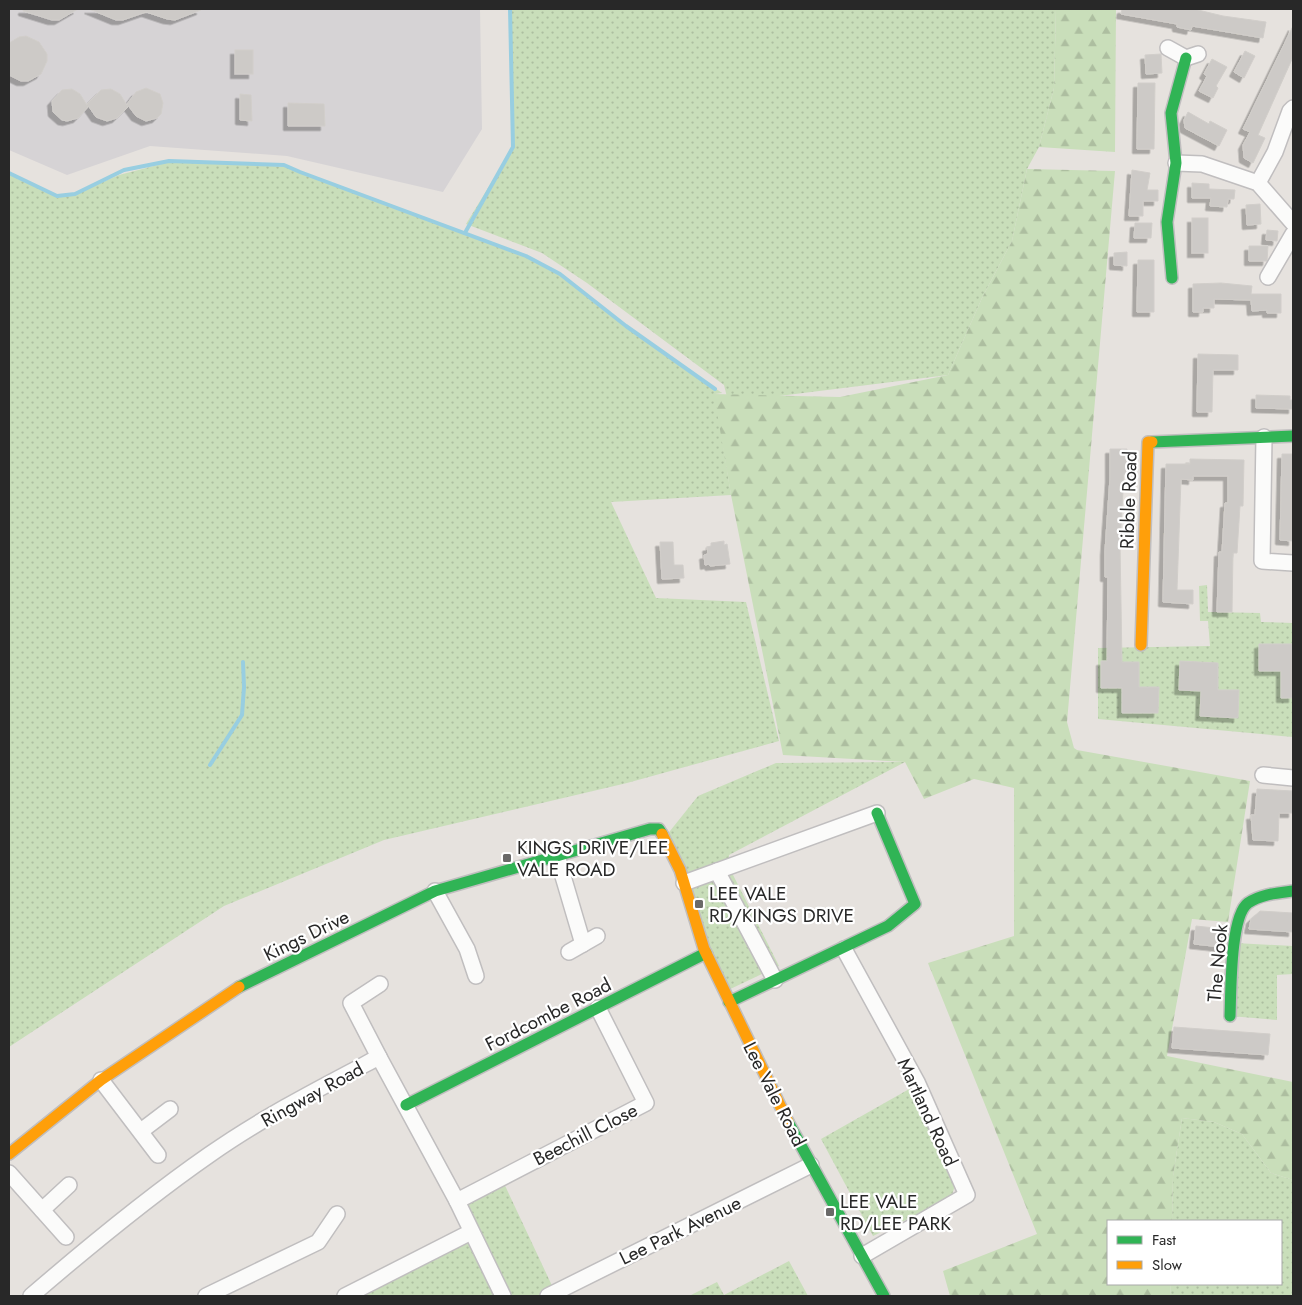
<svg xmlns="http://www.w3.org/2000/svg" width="1302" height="1305" viewBox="0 0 1302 1305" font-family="Jost,sans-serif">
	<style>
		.industrial { fill: #d6d3d5 }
		.grass { fill: url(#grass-dots) }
		.forest { fill: url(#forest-firs) }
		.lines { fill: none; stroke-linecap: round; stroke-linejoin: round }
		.stream { stroke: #98cee1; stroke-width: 4 }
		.building { fill: #cdcac7; stroke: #d1ceca; filter: url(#shadow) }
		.street-casing { stroke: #c0bebf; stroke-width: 18 }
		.fast-casing { stroke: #c0bebf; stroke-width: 14 }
		.slow-casing { stroke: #c0bebf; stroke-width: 14 }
		.street { stroke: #fbfbfa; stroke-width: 15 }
		.fast { stroke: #30b455; stroke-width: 11 }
		.slow { stroke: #ff9f0a; stroke-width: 11 }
		.poi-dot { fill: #6a6968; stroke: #fff; stroke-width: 2 }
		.labels { text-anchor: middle; stroke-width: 4.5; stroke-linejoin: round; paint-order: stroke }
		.street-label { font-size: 19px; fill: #282828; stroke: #fff }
		.poi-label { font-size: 19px; fill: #282828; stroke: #fff; text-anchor: start }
	</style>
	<defs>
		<pattern id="grass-dots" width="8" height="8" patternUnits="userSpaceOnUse" patternTransform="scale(1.25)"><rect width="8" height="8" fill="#c9deba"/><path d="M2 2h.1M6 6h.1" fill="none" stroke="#adbea0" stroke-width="1.8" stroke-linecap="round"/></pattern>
		<pattern id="forest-firs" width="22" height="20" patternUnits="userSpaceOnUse" patternTransform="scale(1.25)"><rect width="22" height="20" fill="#c9deba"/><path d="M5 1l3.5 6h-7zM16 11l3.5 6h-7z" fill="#adbea0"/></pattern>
		<filter id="shadow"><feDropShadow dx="-4.5" dy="4.5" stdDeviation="0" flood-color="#0004"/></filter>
	</defs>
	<rect width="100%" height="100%" fill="#e6e2de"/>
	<path class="industrial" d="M9 9H480L482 129 443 192 287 156 150 146 67 175 9 150Z"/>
	<g class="grass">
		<path d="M510 9H1056L1054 88 1039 147 1027 169 1012 241 982 298 948 375 771 397H727L724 385 587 283 542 253 466 224 513 147Z"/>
		<path d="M177 160 289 167 526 256 560 274 626 326 722 393 715 394 731 495 611 502 656 598 746 602 779 741 627 783 384 840 224 906 9 1047V173L59 196 80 192 119 175Z"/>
		<path d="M1207 585 1208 612 1260 613 1261 622 1293 623V737L1098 719V648L1210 646 1208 621H1200L1199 586Z"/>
		<path d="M905 762 729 855V867L779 966 724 992 666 836 698 796 776 763Z"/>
		<path d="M1235 943 1293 946V974L1277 975V1020L1230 1016Z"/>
		<path d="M911 1088 956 1182 951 1198 873 1236 821 1139Z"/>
		<path d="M1182 1118 1214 1122 1242 1134 1271 1173 1293 1180V1296H1170L1171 1284H1281V1221H1172L1173 1176Z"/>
		<path d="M501 1177 555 1292 548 1296H345L471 1232 457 1201Z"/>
		<path d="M789 1261 808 1296H689L717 1282 724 1295Z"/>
	</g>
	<g class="forest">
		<path d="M1056 9H1116L1115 152 1039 147 1054 88Z"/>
		<path d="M1027 169 1115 171 1067 722 1074 748 1077 750 1250 781 1228 922 1192 919 1167 1056 1293 1082V1180L1271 1173 1242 1134 1214 1122 1182 1118 1173 1176 1172 1221H1108V1284H1171L1170 1296H950L943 1271 1037 1234 928 963 1014 936V788L974 779 924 799 905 762 783 755 731 495 714 394 840 397 948 375 982 298 1012 241Z"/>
	</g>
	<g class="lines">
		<g class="stream">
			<path d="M9 173 57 196 75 194 124 170 169 161 284 165 300 172 526 256 560 274 626 326 715 389"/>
			<path d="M466 231 513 147 510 9"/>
			<path d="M210 765 242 715 244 687 243 662"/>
		</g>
	</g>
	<g class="building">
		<path d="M23 9H78L59 20H52L23 11Z"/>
		<path d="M89 9H201V10L175 20 167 19 146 12 123 20H116Z"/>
		<path d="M1122 9H1194L1223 16 1266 22 1263 38 1192 26 1191 30 1177 27V24L1121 14Z"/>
		<path d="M1293 26V57L1258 135 1265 138 1253 163 1244 158 1243 145 1250 132 1243 129Z"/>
		<path d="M26 36 39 42 47 54V61L41 74 28 81H21L9 75V43L19 37Z"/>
		<rect x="235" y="50" width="18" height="24"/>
		<path d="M1245 51 1255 56 1244 78 1234 72Z"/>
		<path d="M1161 54 1162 73 1146 74 1145 55Z"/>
		<path d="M1212 59 1227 67 1216 86 1218 88 1213 98 1199 91 1207 76 1204 74Z"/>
		<path d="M1138 83H1155L1154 149H1137Z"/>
		<path d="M146 88 160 94 163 103 161 114 157 118 146 121 136 116 127 104 136 92Z"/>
		<path d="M72 89 80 94 88 107 78 118 67 121 62 120 53 112 52 101 62 90Z"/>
		<path d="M111 89 120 94 128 107 117 118 107 121 96 117 87 104 101 90Z"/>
		<path d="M240 94 251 95 252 121 240 120Z"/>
		<path d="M288 103 324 104 325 126H288Z"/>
		<path d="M1188 112 1209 124 1210 121 1227 130 1219 146 1185 128 1184 120Z"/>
		<path d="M1132 170 1150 173 1147 190H1158V201H1143V216H1129Z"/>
		<path d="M1192 183 1209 184V189L1235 190 1234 199H1228L1227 207 1210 206 1211 198H1192Z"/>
		<path d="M1260 204 1261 224 1247 225 1246 205Z"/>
		<rect x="1192" y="218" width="16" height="35"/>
		<path d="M1135 223H1152L1151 238H1134Z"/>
		<path d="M1267 230 1278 231 1277 241 1266 240Z"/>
		<path d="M1249 246H1268L1267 261H1249Z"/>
		<path d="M1127 252V266L1114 265V253Z"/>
		<path d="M1138 260H1154V312H1137Z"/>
		<path d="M1221 283 1252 286 1251 294H1281V313H1267V310L1252 311 1251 300 1214 299V308H1203V312H1193V284Z"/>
		<path d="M1198 354 1238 355V370H1213L1212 412H1197Z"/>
		<path d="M1256 395 1290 396V400H1293V409L1256 408Z"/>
		<path d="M1110 449H1127V474H1124L1120 544 1122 662H1139V687H1159L1158 713H1122V688H1101V661H1107L1108 577H1105V551L1110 478Z"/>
		<path d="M1282 454H1293V541L1280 540Z"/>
		<path d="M1190 459 1244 460 1243 506H1240L1237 553H1233L1232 612H1217L1219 552H1222L1225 503H1228V476H1193V480L1181 479 1177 590H1193V604L1163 602 1166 464H1190Z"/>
		<path d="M724 541V545L727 544 730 564 710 566 709 564 705 565 704 555 708 554 707 547 711 546V543Z"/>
		<path d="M660 542H673L674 565H683L684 578 662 579Z"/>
		<path d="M1259 644H1293V698H1281V671H1259Z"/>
		<path d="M1180 661 1218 663V690H1239L1238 718 1200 716 1201 691 1179 690Z"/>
		<path d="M1257 789 1293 791V813H1279L1278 841 1253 840 1251 815H1255Z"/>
		<path d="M1260 911 1293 913V932L1249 929 1251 919Z"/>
		<path d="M1196 926 1224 929 1222 947 1194 944Z"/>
		<path d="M1174 1027 1270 1034 1268 1055 1172 1048Z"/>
	</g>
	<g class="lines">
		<defs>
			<g id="street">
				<path d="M1168 48 1186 58 1198 54"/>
				<path d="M1176 163 1202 164 1258 183 1293 223"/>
				<path d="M1258 183 1275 152 1290 111 1293 108"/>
				<path d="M1268 277 1293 234"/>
				<path d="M1264 437 1262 561 1293 563"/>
				<path d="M1263 775 1293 778"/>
				<path d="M557 856 583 944 597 936"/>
				<path d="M717 871 775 980"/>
				<path d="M684 883 877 813"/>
				<path d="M435 891 467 949 476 976"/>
				<path d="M844 949 917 1082 967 1195 862 1256"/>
				<path d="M569 952 583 944"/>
				<path d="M379 1057 351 1003 380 984"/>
				<path d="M101 1080 158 1155"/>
				<path d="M141 1131 170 1109"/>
				<path d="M9 1173 66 1237"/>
				<path d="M457 1201 646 1103 598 1008"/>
				<path d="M42 1210 69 1185"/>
				<path d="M31 1296C88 1247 147 1198 209 1155 263 1117 322 1087 379 1057L457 1201 503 1296"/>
				<path d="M206 1296 318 1242 337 1214"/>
				<path d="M345 1296 471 1232"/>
				<path d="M548 1296 811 1165"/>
			</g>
			<g id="fast">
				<path d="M1172 278 1167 222 1176 163 1171 113 1186 58"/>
				<path d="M1152 442 1293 436"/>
				<path d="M239 987 435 891 650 829H659L662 834"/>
				<path d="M729 1002 888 926 915 904 877 813"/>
				<path d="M1230 1016C1231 993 1230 916 1248 903 1261 894 1278 893 1293 891"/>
				<path d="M406 1105 706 953"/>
				<path d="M788 1122 884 1296"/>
			</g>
			<g id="slow">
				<path d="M1141 645 1148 442H1152"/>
				<path d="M662 834 680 870 704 949 788 1122"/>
				<path d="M9 1154 101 1080 239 987"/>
			</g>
		</defs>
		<use href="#street" class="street-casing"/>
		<use href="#fast" class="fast-casing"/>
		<use href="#slow" class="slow-casing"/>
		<use href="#street" class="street"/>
		<use href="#fast" class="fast"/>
		<use href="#slow" class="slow"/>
	</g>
	<g class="poi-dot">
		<rect x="502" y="853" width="10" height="10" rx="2.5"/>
		<rect x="694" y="899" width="10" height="10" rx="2.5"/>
		<rect x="825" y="1207" width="10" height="10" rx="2.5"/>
	</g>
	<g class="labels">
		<g class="street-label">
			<text transform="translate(1128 500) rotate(-88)" y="7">Ribble Road</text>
			<text transform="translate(306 935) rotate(-26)" y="7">Kings Drive</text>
			<text transform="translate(1217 963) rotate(-85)" y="7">The Nook</text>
			<text transform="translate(548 1014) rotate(-27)" y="7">Fordcombe Road</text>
			<text transform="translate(312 1094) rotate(-29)" y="7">Ringway Road</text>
			<text transform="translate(775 1094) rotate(63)" y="7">Lee Vale Road</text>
			<text transform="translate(928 1112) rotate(65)" y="7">Martland Road</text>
			<text transform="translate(585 1134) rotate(-27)" y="7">Beechill Close</text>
			<text transform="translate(680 1230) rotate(-26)" y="7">Lee Park Avenue</text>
		</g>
		<g class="poi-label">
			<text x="517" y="854">KINGS DRIVE/LEE<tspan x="517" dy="22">VALE ROAD</tspan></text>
			<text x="709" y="900">LEE VALE<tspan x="709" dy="22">RD/KINGS DRIVE</tspan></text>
			<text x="840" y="1208">LEE VALE<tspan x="840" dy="22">RD/LEE PARK</tspan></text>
		</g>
	</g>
	<rect width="1302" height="1305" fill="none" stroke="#282828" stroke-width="20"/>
	<rect x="1107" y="1220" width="175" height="65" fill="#ffffff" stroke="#a9a9a9"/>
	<rect x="1117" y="1236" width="25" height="8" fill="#30b455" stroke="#a9a9a9"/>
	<text x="1152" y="1245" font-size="15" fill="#282828">Fast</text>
	<rect x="1117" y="1261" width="25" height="8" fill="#ff9f0a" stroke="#a9a9a9"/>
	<text x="1152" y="1270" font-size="15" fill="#282828">Slow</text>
</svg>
